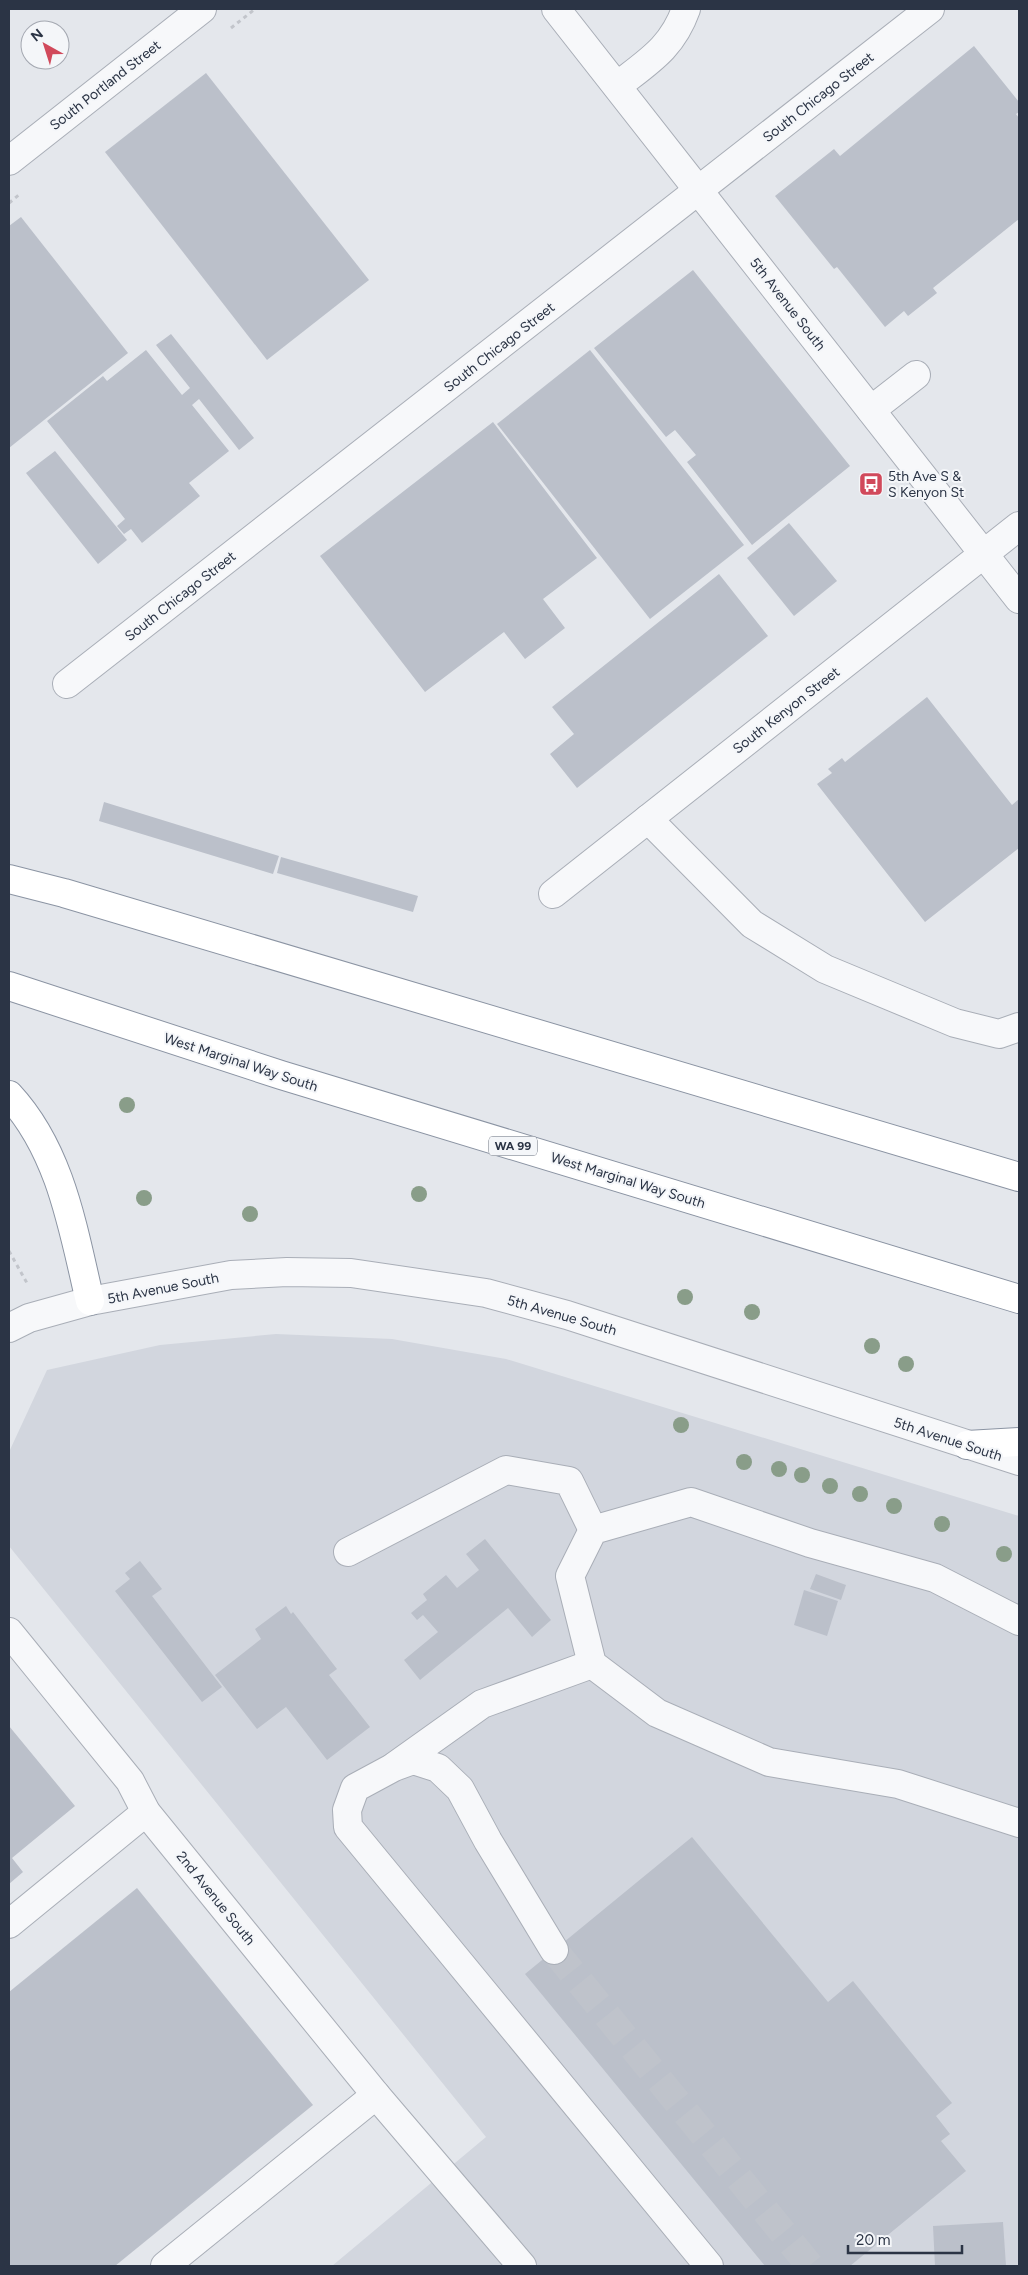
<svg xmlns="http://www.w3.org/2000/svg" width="1028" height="2275" viewBox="0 0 1028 2275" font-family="Figtree,sans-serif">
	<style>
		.built { fill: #d2d6de }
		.building { fill: #bbc0ca }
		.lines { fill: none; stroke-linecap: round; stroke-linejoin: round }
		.minor-tunnel { stroke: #bfc3cb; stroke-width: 28; stroke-dasharray: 28 14; stroke-linecap: butt }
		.minor-casing { stroke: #a9aeb7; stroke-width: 30 }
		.highway-casing { stroke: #8b94a3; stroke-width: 30 }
		.path { stroke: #c2c5cb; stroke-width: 3; stroke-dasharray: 4 4; stroke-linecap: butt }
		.minor { stroke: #f7f8fa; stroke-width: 28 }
		.highway { stroke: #fff; stroke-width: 28 }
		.tree { fill: #899d89 }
		.labels { text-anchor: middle; stroke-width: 4; stroke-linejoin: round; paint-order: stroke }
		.shield { fill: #f4f6f9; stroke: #676e7b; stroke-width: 1 }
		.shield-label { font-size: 12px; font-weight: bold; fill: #2b3445 }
		.street-label { font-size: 14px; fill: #2b3445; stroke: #f4f6f9 }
		.poi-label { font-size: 14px; fill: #2b3445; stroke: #f4f6f9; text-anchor: start }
	</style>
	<rect width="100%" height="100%" fill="#e4e7ec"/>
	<path class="built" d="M276 1334 392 1339 506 1359 1019 1516V2266H332L486 2137 9 1546V1452L47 1370 160 1345Z"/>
	<g class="building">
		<path d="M974 46 1019 102V112L1016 114 1019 118V219L933 288 937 293 908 316 904 311 885 327 837 267 834 269 775 196 834 149 840 156Z"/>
		<path d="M206 73 369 280 267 360 105 152Z"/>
		<path d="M21 217 128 353 9 448V226Z"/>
		<path d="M693 270 850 466 752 545 687 462 696 455 675 430 666 437 594 348Z"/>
		<path d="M171 334 254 438 239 450 199 399 192 405 229 451 189 483 200 496 142 543 131 529 124 534 117 526 125 519 47 421 103 376 107 381 146 350 182 395 190 388 156 345Z"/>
		<path d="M590 350 744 545 650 619 497 424Z"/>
		<path d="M493 422 597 558 543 599 565 628 525 659 504 632 425 692 320 556Z"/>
		<path d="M55 451 127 540 98 564 26 473Z"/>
		<path d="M789 523 837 581 794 616 747 558Z"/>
		<path d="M719 574 768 636 577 788 550 754 574 734 552 707Z"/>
		<path d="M927 697 1012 805 1019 799V848L925 922 817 784 832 773 828 769 842 758 845 762Z"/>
		<path d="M104 802 279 856 273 874 99 821Z"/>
		<path d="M281 857 418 896 413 912 277 873Z"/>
		<path d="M485 1539 551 1620 532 1637 508 1608 420 1680 404 1660 438 1632 423 1615 417 1620 411 1613 427 1600 423 1594 446 1575 457 1588 479 1570 466 1554Z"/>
		<path d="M140 1561 162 1589 152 1596 222 1687 202 1702 115 1591 130 1579 125 1573Z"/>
		<path d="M816 1574 846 1585 841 1600 810 1589Z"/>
		<path d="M804 1590 838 1601 827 1636 794 1625Z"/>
		<path d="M286 1606 291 1614 293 1612 337 1669 329 1675 370 1727 327 1760 286 1707 257 1729 215 1675 261 1639 255 1629Z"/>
		<path d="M9 1726 75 1806 12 1858 23 1872 9 1884Z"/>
		<path d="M692 1837 828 2002 853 1981 952 2103 936 2116 950 2134 941 2141 966 2171 850 2266H765L525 1974Z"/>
		<path d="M137 1888 313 2105 115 2266H9V1992Z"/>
		<path d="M1003 2222 1006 2266H935L933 2226Z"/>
	</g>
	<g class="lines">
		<path class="minor-tunnel" d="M554 1950 810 2266"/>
		<defs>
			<g id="minor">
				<path d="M556 9 1019 599"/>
				<path d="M617 86C649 61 672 48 686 9"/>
				<path d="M9 161 202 9"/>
				<path d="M871 410 916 375"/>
				<path d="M67 684 930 9"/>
				<path d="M648 819 752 924 825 969 955 1023 999 1034 1019 1027"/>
				<path d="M553 894 1019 526"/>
				<path d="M9 1328 29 1318 90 1301 231 1275 287 1272 351 1273 486 1293 567 1315 1019 1461"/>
				<path d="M348 1552 506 1470 569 1481 593 1530"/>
				<path d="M1019 1621 935 1578 810 1543 691 1502 593 1530 570 1576 592 1664 657 1713 769 1762 898 1784 1019 1823"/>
				<path d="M9 1632 130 1781 146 1812 376 2095 522 2266"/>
				<path d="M395 1766 482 1704 592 1664"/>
				<path d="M9 1924 146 1812"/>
				<path d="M554 1950 488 1841 460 1789 438 1768 413 1760 394 1767 355 1788 347 1810 348 1827 709 2266"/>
				<path d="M165 2266 376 2095"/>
			</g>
			<g id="highway">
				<path d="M9 879 64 893 1019 1177"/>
				<path d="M9 986 281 1075 1019 1299"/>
				<path d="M9 1095C61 1151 73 1229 90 1301"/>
				<path d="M967 1445 1019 1442"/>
			</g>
		</defs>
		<use href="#minor" class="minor-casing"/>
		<use href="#highway" class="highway-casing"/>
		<g class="path">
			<path d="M231 28 255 9"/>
			<path d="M9 203 20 194"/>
			<path d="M9 1251 27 1283"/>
		</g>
		<use href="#minor" class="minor"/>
		<use href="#highway" class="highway"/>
	</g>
	<g class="tree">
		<circle cx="127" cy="1105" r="8"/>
		<circle cx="419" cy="1194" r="8"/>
		<circle cx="144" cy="1198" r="8"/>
		<circle cx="250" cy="1214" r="8"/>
		<circle cx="685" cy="1297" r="8"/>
		<circle cx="752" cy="1312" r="8"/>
		<circle cx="872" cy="1346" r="8"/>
		<circle cx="906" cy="1364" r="8"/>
		<circle cx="681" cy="1425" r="8"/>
		<circle cx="744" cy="1462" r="8"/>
		<circle cx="779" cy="1469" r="8"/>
		<circle cx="802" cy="1475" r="8"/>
		<circle cx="830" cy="1486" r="8"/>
		<circle cx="860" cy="1494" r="8"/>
		<circle cx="894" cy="1506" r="8"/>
		<circle cx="942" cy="1524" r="8"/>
		<circle cx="1004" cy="1554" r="8"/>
	</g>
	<defs>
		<symbol id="bus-square" viewBox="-11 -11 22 22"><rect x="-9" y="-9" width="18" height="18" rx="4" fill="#d1495b" stroke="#f4f6f9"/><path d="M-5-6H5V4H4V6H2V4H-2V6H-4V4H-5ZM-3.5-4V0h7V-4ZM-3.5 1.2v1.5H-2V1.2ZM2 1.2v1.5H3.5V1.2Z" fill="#fff"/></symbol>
	</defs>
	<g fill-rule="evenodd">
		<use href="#bus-square" x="857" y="470" width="28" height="28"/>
	</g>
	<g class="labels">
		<rect class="shield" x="489" y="1136.5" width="48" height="19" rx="4"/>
		<g class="shield-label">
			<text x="513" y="1150">WA 99</text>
		</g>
		<g class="street-label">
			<text transform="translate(105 85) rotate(-38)" y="5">South Portland Street</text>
			<text transform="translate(818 97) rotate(-38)" y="5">South Chicago Street</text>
			<text transform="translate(788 304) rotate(52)" y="5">5th Avenue South</text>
			<text transform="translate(499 347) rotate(-38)" y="5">South Chicago Street</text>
			<text transform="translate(180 596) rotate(-38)" y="5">South Chicago Street</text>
			<text transform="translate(786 710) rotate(-38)" y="5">South Kenyon Street</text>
			<text transform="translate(241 1062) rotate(18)" y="5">West Marginal Way South</text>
			<text transform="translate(628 1180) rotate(17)" y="5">West Marginal Way South</text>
			<text transform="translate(163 1288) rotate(-11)" y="5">5th Avenue South</text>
			<text transform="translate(562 1315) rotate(16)" y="5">5th Avenue South</text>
			<text transform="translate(948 1439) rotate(18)" y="5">5th Avenue South</text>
			<text transform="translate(216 1898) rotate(51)" y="5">2nd Avenue South</text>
		</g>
		<g class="poi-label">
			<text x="888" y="481">5th Ave S &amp;<tspan x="888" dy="16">S Kenyon St</tspan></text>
		</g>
	</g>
	<rect width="1028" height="2275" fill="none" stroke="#2b3445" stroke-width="20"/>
	<g transform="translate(45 45) rotate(321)"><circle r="24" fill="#f4f6f9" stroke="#a4a8b1"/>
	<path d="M0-4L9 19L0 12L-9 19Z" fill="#d1495b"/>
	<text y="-8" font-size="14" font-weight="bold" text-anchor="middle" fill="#2b3445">N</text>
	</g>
	<path d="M848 2245v8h114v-8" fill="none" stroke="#2b3445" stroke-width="2.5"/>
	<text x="856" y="2245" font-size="15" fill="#2b3445" stroke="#f4f6f9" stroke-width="4" paint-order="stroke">20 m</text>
</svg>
